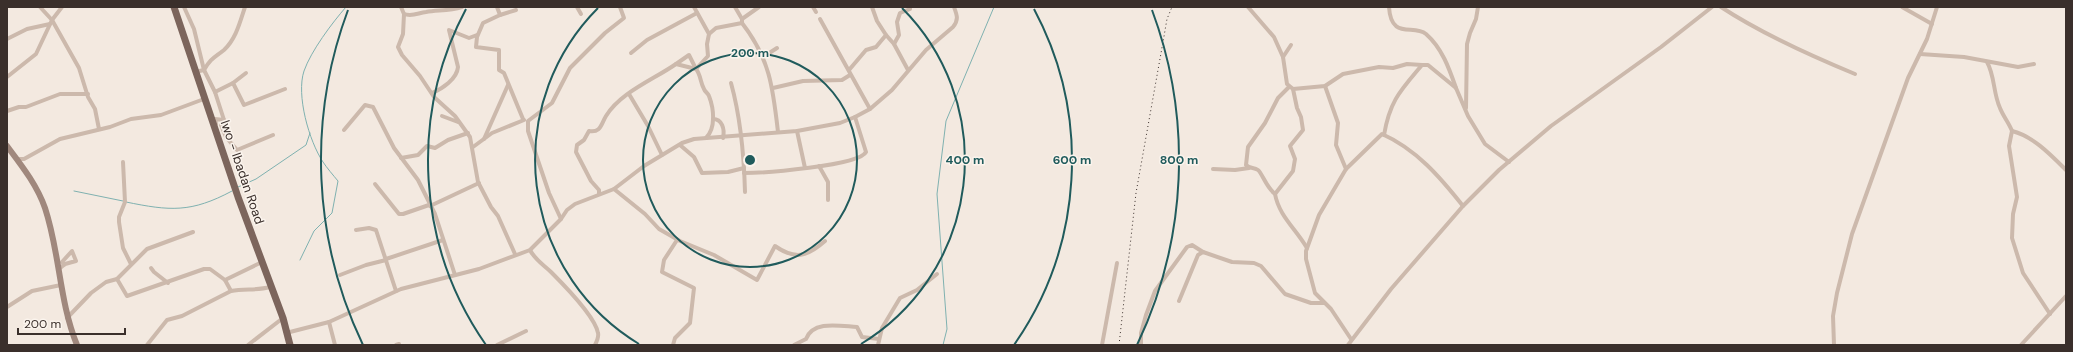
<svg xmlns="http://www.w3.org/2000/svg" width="2073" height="352" viewBox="0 0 2073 352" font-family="'DM Sans',sans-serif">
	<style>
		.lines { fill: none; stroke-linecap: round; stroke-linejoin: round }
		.stream { stroke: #7fb1b0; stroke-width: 1 }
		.street { stroke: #ccb9ac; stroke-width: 4 }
		.secondary { stroke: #a0887d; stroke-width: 6 }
		.primary { stroke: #7c655c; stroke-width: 7 }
		.rail { stroke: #3a2f2b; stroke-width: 1; stroke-dasharray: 1 3; stroke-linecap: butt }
		.ring { fill: none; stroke: #205b5c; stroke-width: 2 }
		.labels { text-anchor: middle; stroke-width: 3; stroke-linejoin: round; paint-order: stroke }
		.street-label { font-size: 13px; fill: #3a2f2b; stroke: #fbf4ed }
		.centre { fill: #205b5c; stroke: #fbf4ed; stroke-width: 2 }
		.ring-label { font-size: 12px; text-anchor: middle; font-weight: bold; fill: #205b5c; stroke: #fbf4ed; stroke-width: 3; stroke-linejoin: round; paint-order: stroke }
	</style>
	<rect width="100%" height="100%" fill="#f3e9e0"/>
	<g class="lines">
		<g class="stream">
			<path d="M238 187 256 179 306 145 310 133"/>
			<path d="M74 191 123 201"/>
			<path d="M126 202C170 211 191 213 232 191"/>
			<path d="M300 260 314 231 332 213 338 181C333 175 327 168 323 162 309 141 296 95 304 71 311 51 332 23 346 7"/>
			<path d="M943 345 947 329 937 194 946 121 994 7"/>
		</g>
		<g class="street">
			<path d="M40 7 52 20 79 68 88 97 95 109 99 129"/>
			<path d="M184 7 194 29 204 70 215 92 224 120"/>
			<path d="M401 7 404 14"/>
			<path d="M462 7C449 11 438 10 426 12 418 13 412 17 404 14L403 34 398 47 402 55 420 76 434 97 455 116 470 137 478 182 491 207 498 216 515 254"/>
			<path d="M497 7 500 15 483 23 477 37 476 47 499 50V70L504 73 523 119"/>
			<path d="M577 7 581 14"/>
			<path d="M694 7 709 34 707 44 708 56 696 69C701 75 700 82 704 89 705 92 708 93 709 96 714 109 716 128 706 138"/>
			<path d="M735 7 742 19V23C770 59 773 88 778 132"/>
			<path d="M813 7 816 12"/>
			<path d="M1248 7 1274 37 1283 57 1287 84 1293 89 1325 86 1343 74 1379 67 1393 68 1407 64 1422 65"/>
			<path d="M1389 7C1391 40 1413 24 1426 34 1442 48 1449 68 1456 88"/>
			<path d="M1721 7C1762 34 1809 55 1855 74"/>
			<path d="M1902 7 1932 24"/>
			<path d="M500 15 516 10"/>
			<path d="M742 19 759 7"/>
			<path d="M820 19 870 109"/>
			<path d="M709 34 716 28 742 23"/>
			<path d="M886 35 894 44 908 70"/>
			<path d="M7 39 27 29 50 24"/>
			<path d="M894 44 899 35 897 22 900 13 910 9V7"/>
			<path d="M631 53 647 40 697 13"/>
			<path d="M1920 54 1964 57 2018 67 2034 64"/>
			<path d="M763 57 777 48"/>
			<path d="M1283 57 1291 45"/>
			<path d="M1987 62C1995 76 1993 93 2000 108 2003 116 2009 123 2012 131L2009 146 2017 197 2013 214 2012 238 2023 273 2050 314"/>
			<path d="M676 64 689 55 696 69"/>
			<path d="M849 70 866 50 876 47 886 35 877 21 872 7"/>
			<path d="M195 72 204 70C211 58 214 58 224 50 236 39 240 22 245 7"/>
			<path d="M7 77 36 54 52 20 62 7"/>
			<path d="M233 83 244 105 285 89"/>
			<path d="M731 83C741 119 744 155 745 192"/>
			<path d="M1325 86 1338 123 1336 145 1346 169 1319 215 1306 251V259L1315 293 1331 309 1351 339"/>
			<path d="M1289 87 1278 98 1265 123 1248 147 1246 165C1250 169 1254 167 1258 170 1262 173 1266 187 1275 194 1279 216 1296 229 1307 248"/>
			<path d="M773 88 803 81 842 80 850 75"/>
			<path d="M215 92 233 83 246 73"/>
			<path d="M432 93C442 89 457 79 458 67L449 30 469 38 477 35"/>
			<path d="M629 94 648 126 662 155"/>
			<path d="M1466 108 1467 44 1470 33 1476 19 1478 7"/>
			<path d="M7 111 19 107H26L60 94H88"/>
			<path d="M442 116 458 122"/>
			<path d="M713 119C722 119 725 129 723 138"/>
			<path d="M216 124 215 119 224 120 221 125 226 137 237 150 273 135"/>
			<path d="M344 130 365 105 373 107 394 148 418 180 435 214 455 275"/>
			<path d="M797 131 805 168"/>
			<path d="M2012 131C2033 136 2051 155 2066 170"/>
			<path d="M1384 135C1390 100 1401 90 1422 65H1428L1456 88 1468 116 1485 144 1509 162"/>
			<path d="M484 139 508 85"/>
			<path d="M680 145 694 157 702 173 728 172 744 168"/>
			<path d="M473 147 492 133 524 120"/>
			<path d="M401 158 418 155 427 146 435 148 448 140 468 133"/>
			<path d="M17 159H24L60 139 110 127 131 119 161 115 204 99"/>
			<path d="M123 162 125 202 119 217V222L123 248 131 264"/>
			<path d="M819 166 828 182V200"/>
			<path d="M1213 169 1235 170 1249 168"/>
			<path d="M1346 169 1382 134C1416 149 1440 177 1463 206"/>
			<path d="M744 173C762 173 859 166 866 152L855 117"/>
			<path d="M375 184 399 214H403L429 205"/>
			<path d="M614 189 645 214 659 229 680 241 714 255 757 280 775 246C795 260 807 257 825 241"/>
			<path d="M599 194V190L591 181 576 152 577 145 584 140 589 131C601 133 601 124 606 116 621 92 653 80 676 64L696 69"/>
			<path d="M1275 194 1293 171 1295 159 1290 146 1303 130 1301 117 1297 108 1293 89"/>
			<path d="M430 206 479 183"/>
			<path d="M561 219 549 193 528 131V121L552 103 570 68 605 33 624 18 620 7"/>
			<path d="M356 230 369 228 376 230 396 291"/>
			<path d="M530 250C535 260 544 265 551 272 563 284 595 316 598 333 599 337 597 341 595 345"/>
			<path d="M386 259 443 240"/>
			<path d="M151 268 154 272 168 283"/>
			<path d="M59 269 65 264 76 261 72 251 62 262 64 265"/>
			<path d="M340 275 366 265 386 260"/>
			<path d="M117 279 127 296 204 269H210L225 280 262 262"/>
			<path d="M225 280 231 291"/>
			<path d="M1179 301 1198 255 1203 252 1232 262 1254 263 1261 266 1285 294 1311 303H1324"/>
			<path d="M7 307 32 291 61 285"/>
			<path d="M67 318 91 293 106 282 117 279 147 249 193 232"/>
			<path d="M329 322 335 345"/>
			<path d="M286 333 329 322 401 289 479 269 530 250 561 219 567 210 575 204 614 189 644 166 682 143 694 139 797 131 840 123 855 117 870 109 892 90 926 50 953 27C959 20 957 15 954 7"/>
			<path d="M147 345 167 320 182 316 231 291C244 288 257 291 270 287"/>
			<path d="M248 345 283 318"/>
			<path d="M396 345 399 344"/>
			<path d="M497 345 526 331"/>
			<path d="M673 345 675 338 690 323 694 288 662 272 664 260 677 240"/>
			<path d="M794 345 806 339C813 320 840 326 857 327L862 337 879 339"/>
			<path d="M878 345 882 328 900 298 917 290 937 274"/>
			<path d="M1102 345 1117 263"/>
			<path d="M1141 345V333L1146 315 1155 291 1187 247 1192 245 1203 252"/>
			<path d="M1348 345 1391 289 1463 206 1499 170 1551 126 1661 47 1712 7"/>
			<path d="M1834 345 1833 316 1837 293 1852 234 1908 78 1927 39 1937 7"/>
			<path d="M2021 345 2066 296"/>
		</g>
		<path class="secondary" d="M7 146C22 166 37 185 45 208 60 253 59 301 77 345"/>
		<path class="primary" d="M174 7 238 197 283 318 290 345"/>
		<path class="rail" d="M1119 345 1136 193 1163 42 1167 19 1172 7"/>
	</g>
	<g class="ring">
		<circle cx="750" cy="160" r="107"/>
		<path d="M639 344A215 215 0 0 1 598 8M902 8A215 215 0 0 1 861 344"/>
		<path d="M486 345A322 322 0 0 1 466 9M1034 9A322 322 0 0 1 1014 345"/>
		<path d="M363 345A429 429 0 0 1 348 10M1152 10A429 429 0 0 1 1137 345"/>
	</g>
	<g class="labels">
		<g class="street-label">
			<text transform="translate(243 172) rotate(71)" y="5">Iwo - Ibadan Road</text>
		</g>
	</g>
	<circle cx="750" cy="160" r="6" class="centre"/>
	<g class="ring-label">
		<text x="750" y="57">200 m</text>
		<text x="965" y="164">400 m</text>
		<text x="1072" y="164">600 m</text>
		<text x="1179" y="164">800 m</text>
	</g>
	<rect width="2073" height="352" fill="none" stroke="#3a2f2b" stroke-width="16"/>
	<path d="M18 328v6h107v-6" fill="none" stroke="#3a2f2b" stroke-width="2"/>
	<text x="24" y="328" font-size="12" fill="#3a2f2b" stroke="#fbf4ed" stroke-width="3" paint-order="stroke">200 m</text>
</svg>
